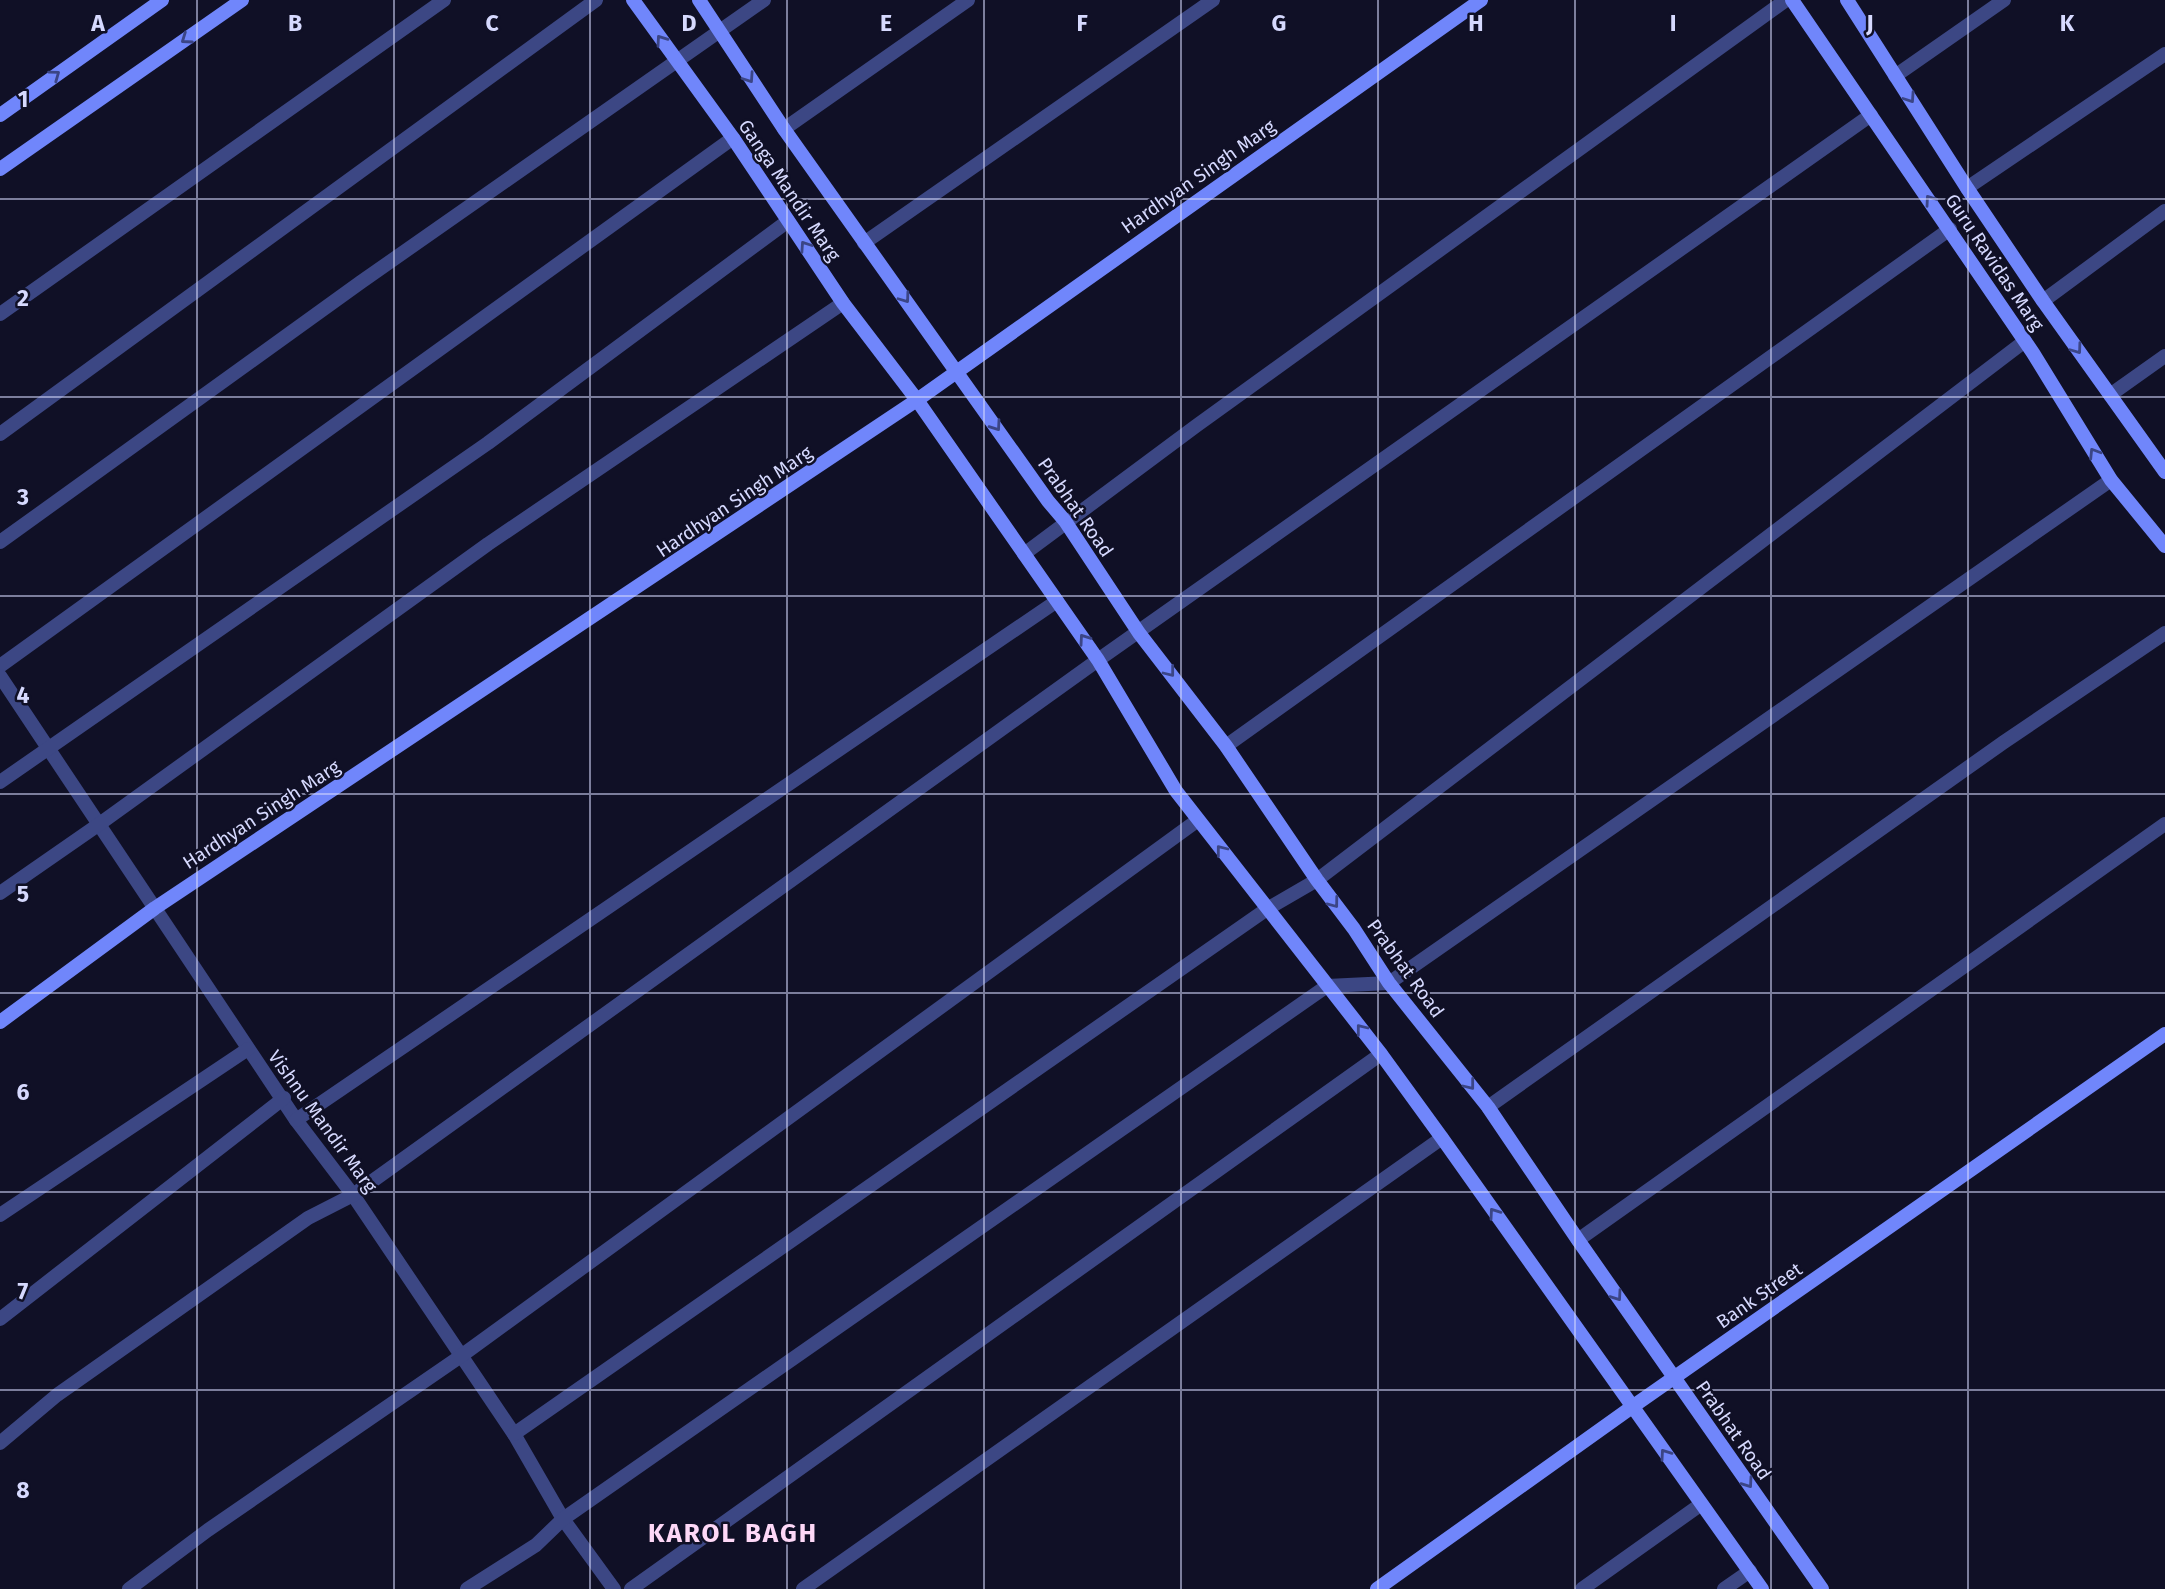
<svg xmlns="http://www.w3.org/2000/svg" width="2165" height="1589" viewBox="0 0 2165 1589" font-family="'Fira Sans',sans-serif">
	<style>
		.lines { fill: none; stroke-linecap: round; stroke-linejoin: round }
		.street { stroke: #3c4784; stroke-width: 14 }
		.secondary { stroke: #7086fb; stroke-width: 14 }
		.oneway { stroke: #3b4586 }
		.grid { fill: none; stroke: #d6d9fe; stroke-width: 2; stroke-opacity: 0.55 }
		.labels { text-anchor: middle; stroke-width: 5; stroke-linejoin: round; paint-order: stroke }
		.street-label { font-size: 19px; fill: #d6d9fe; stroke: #101026 }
		.district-label { font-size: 26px; font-weight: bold; letter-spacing: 2px; fill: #fed8f7; stroke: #101026 }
		.grid-label { font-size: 23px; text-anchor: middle; font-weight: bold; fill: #d6d9fe; stroke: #101026; stroke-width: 5; stroke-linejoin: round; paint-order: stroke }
	</style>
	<rect width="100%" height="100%" fill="#101026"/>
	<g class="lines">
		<g class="street">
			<path d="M1895 76 2004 0"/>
			<path d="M784 129 968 0"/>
			<path d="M1967 188 2165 54"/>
			<path d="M864 243 1213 0"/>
			<path d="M2043 301 2165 211"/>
			<path d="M0 314 444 0"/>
			<path d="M2110 395 2165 356"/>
			<path d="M0 434 596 0"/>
			<path d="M0 542 361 282 764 0"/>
			<path d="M1024 554 1196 426 1786 0"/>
			<path d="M0 666 733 138"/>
			<path d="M0 676 296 1120 353 1195 514 1434 563 1519 614 1589"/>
			<path d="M1226 746 1950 229"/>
			<path d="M0 782 488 443 788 221"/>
			<path d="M0 893 98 825 488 544 843 303"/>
			<path d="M1488 1107 2004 742 2165 633"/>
			<path d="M296 1120 1057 601"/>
			<path d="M0 1215 248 1049"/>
			<path d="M1578 1240 2165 824"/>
			<path d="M0 1319 284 1098"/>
			<path d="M514 1434 1267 909 1317 880 2025 341"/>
			<path d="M0 1443 57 1395 308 1218 353 1195 1098 660 1871 115"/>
			<path d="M129 1589 208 1530 461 1356 1198 820"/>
			<path d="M467 1589 536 1545 563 1519 1327 986 1389 983 2111 480"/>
			<path d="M631 1589 1381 1054"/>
			<path d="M803 1589 1442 1138"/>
			<path d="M1582 1589 1700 1505"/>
			<path d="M1724 1589 1750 1571"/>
		</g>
		<g class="secondary">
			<path d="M633 0 733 138 843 303 917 400 1098 660 1176 791 1381 1054 1442 1138 1762 1589"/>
			<path d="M699 0 784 129 1048 501 1065 521 1139 633 1226 746 1317 880 1354 929 1389 983 1488 1107 1578 1240 1822 1589"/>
			<path d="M1792 0 2033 353 2111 480 2165 546"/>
			<path d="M1847 0 1967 188 2043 301 2165 472"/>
			<path d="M0 115 162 0"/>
			<path d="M0 169 242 0"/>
			<path d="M0 1022 155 908 917 400 1481 0"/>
			<path d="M1377 1589 1632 1407 2165 1034"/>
		</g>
	</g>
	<defs><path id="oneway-chevron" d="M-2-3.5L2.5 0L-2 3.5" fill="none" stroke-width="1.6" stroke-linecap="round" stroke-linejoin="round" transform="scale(1.75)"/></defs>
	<g class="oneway">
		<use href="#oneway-chevron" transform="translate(186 39) rotate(145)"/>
		<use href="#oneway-chevron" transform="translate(661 40) rotate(-125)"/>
		<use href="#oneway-chevron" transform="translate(55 75) rotate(-36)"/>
		<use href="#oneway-chevron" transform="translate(749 78) rotate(56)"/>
		<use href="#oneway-chevron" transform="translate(1910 98) rotate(56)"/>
		<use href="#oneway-chevron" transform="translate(1930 200) rotate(-125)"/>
		<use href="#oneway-chevron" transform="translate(805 246) rotate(-124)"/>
		<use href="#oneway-chevron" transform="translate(905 298) rotate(54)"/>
		<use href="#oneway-chevron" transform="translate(2077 349) rotate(54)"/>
		<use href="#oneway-chevron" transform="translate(996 426) rotate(55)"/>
		<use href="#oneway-chevron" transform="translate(2094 453) rotate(-122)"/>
		<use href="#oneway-chevron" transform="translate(1084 639) rotate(-125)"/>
		<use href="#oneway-chevron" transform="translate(1170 672) rotate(52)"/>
		<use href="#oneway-chevron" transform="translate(1221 850) rotate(-128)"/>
		<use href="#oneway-chevron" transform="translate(1334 903) rotate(53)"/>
		<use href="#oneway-chevron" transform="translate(1361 1029) rotate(-128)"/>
		<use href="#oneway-chevron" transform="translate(1470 1085) rotate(52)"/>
		<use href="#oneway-chevron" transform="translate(1494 1213) rotate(-125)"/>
		<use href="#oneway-chevron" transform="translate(1617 1296) rotate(55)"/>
		<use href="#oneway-chevron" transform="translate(1665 1454) rotate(-125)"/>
		<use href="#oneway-chevron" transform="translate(1748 1483) rotate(55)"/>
	</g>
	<path class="grid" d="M197 0V1589M394 0V1589M590 0V1589M787 0V1589M984 0V1589M1181 0V1589M1378 0V1589M1575 0V1589M1771 0V1589M1968 0V1589M0 199H2165M0 397H2165M0 596H2165M0 794H2165M0 993H2165M0 1192H2165M0 1390H2165"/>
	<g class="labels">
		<g class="street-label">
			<text transform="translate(1198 176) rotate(-35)" y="7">Hardhyan Singh Marg</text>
			<text transform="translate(790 190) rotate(56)" y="7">Ganga Mandir Marg</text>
			<text transform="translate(1995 262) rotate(56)" y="7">Guru Ravidas Marg</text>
			<text transform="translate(734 501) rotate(-34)" y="7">Hardhyan Singh Marg</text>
			<text transform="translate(1076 507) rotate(55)" y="7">Prabhat Road</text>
			<text transform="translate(261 814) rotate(-33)" y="7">Hardhyan Singh Marg</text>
			<text transform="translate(1406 968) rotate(54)" y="7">Prabhat Road</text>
			<text transform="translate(323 1121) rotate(54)" y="7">Vishnu Mandir Marg</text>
			<text transform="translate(1759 1295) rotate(-35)" y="7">Bank Street</text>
			<text transform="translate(1734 1430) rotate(55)" y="7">Prabhat Road</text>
		</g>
		<g class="district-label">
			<text x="733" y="1542">KAROL BAGH</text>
		</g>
	</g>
	<g class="grid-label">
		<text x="98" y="31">A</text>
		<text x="295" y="31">B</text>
		<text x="492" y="31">C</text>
		<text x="689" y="31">D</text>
		<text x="886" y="31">E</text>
		<text x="1082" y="31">F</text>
		<text x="1279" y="31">G</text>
		<text x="1476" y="31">H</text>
		<text x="1673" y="31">I</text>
		<text x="1870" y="31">J</text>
		<text x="2067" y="31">K</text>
		<text x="23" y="107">1</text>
		<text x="23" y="306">2</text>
		<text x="23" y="505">3</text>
		<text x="23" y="703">4</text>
		<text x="23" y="902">5</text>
		<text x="23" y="1100">6</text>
		<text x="23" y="1299">7</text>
		<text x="23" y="1498">8</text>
	</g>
</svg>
